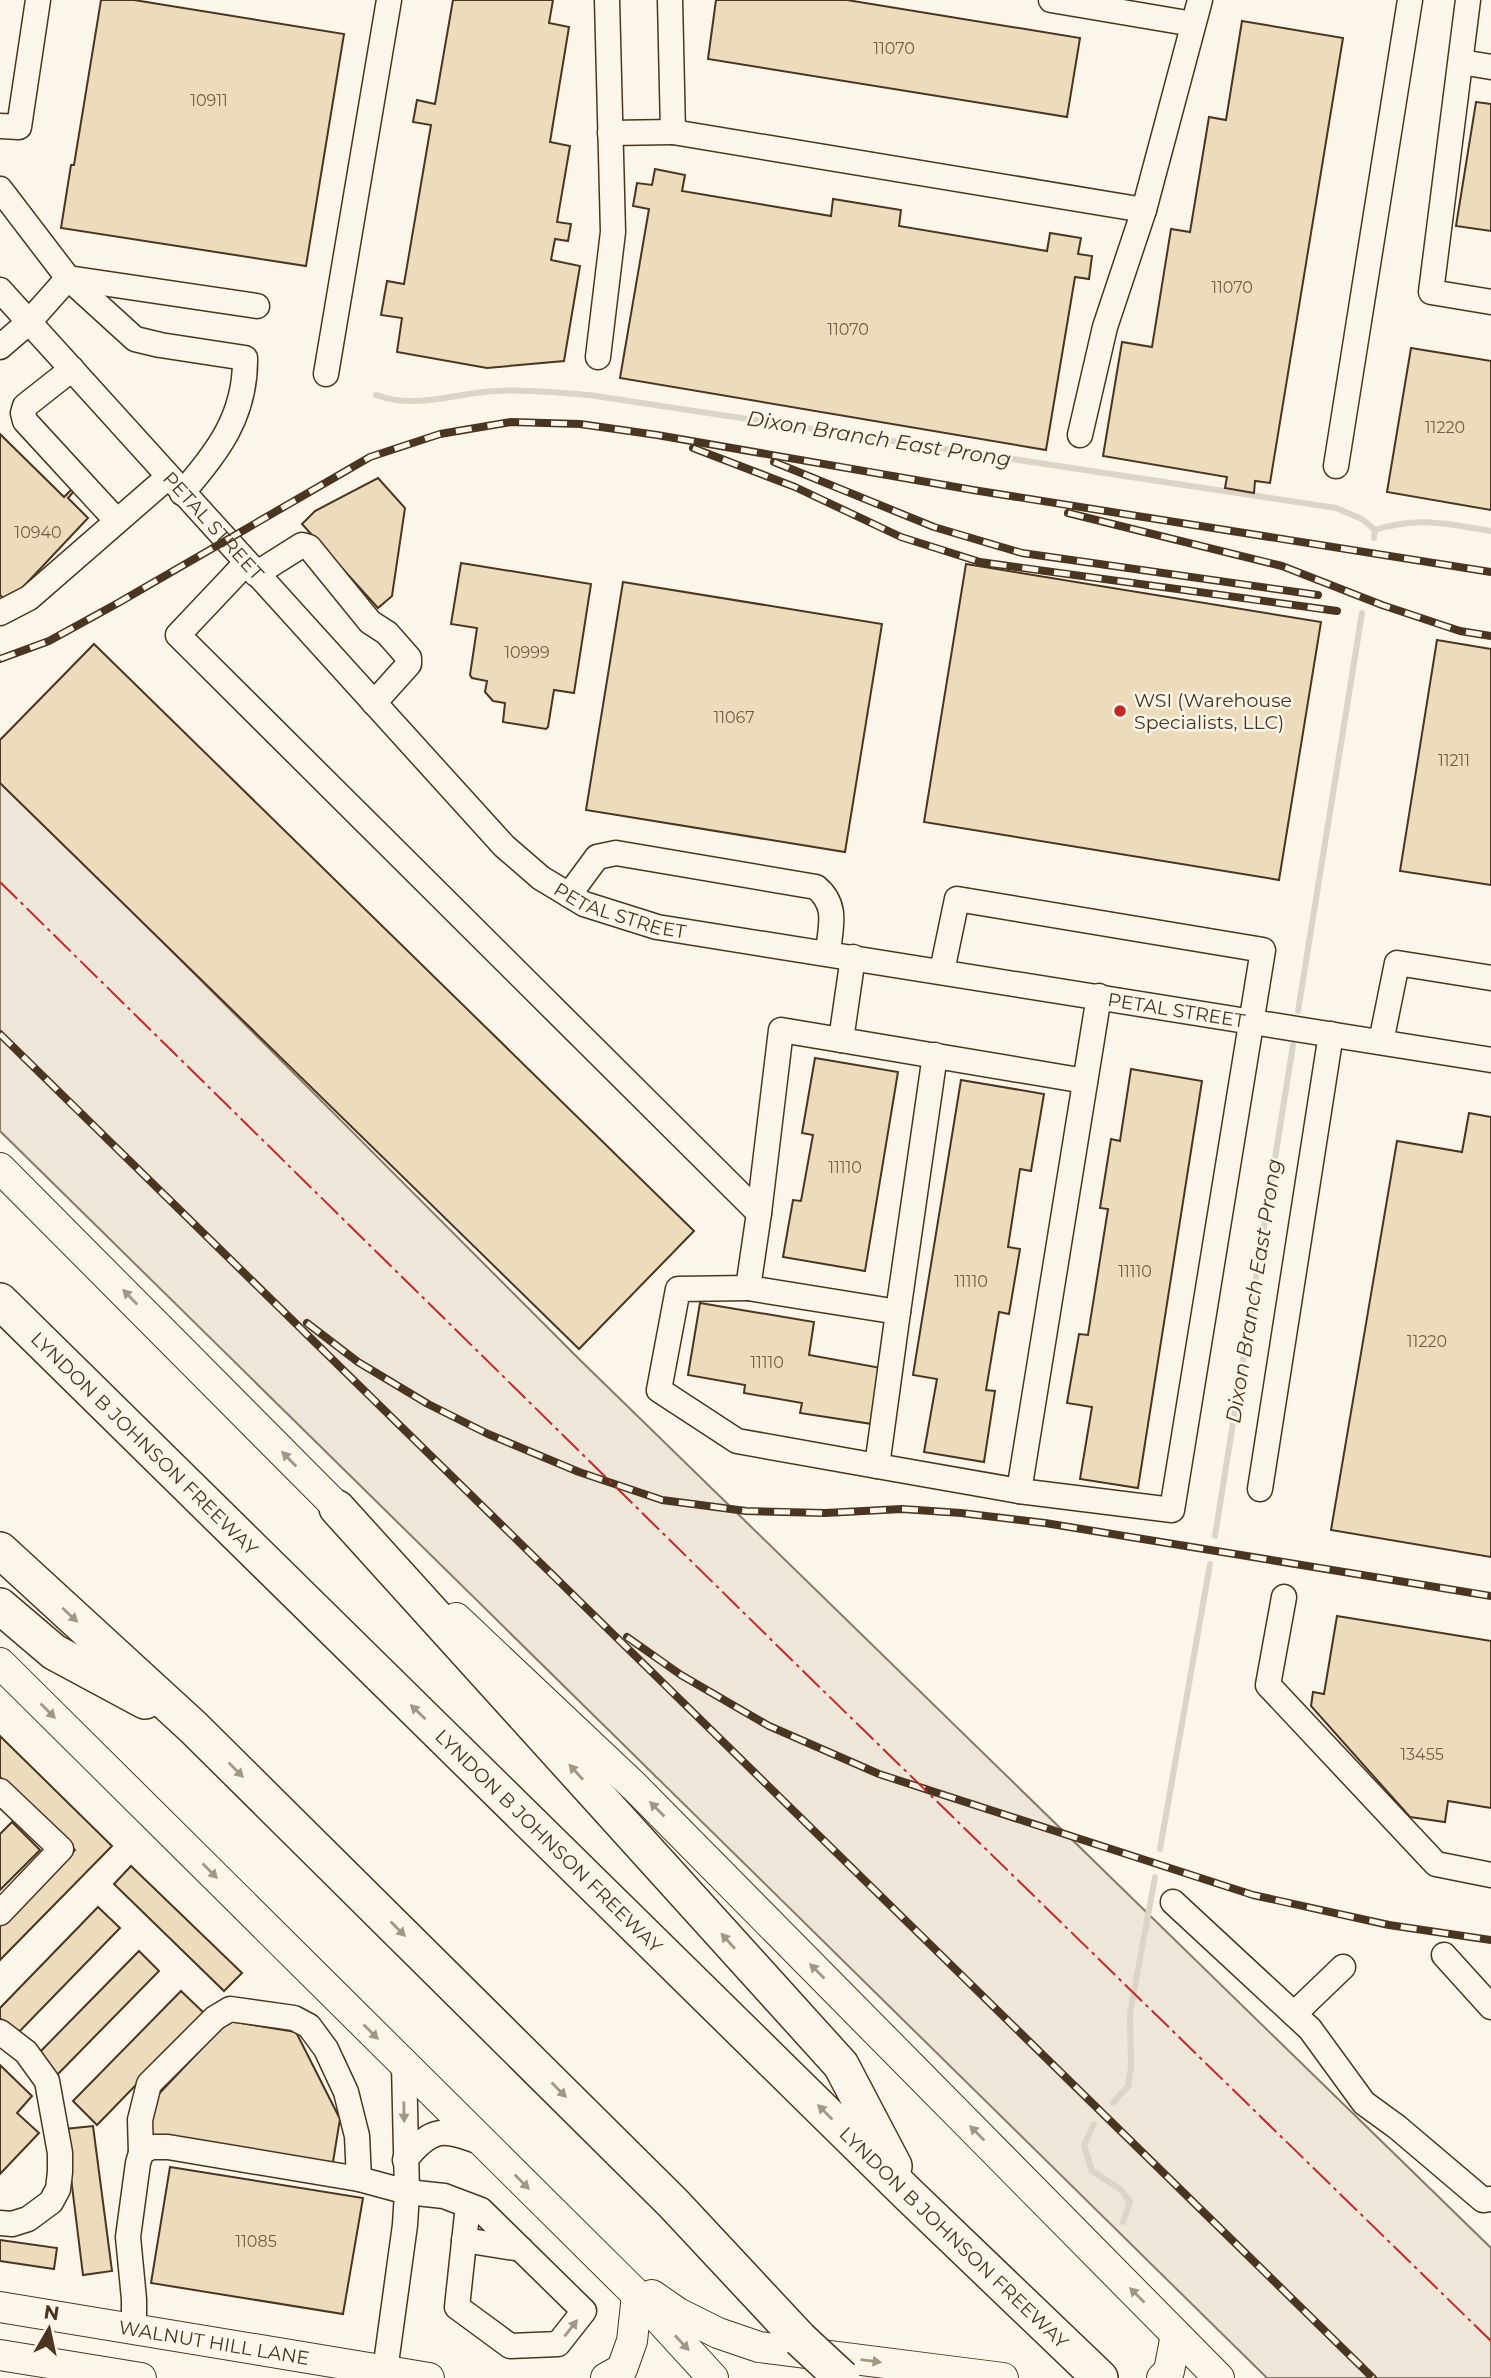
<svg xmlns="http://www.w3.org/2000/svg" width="1491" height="2378" viewBox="0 0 1491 2378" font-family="Montserrat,sans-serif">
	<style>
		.green { fill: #ede6d9; stroke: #887966; stroke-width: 2 }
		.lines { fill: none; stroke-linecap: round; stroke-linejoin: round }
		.stream { stroke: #dcd4c6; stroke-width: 6 }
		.building { fill: #ecdcbc; stroke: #4a3520; stroke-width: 2 }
		.minor-casing { stroke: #4a3520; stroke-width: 27 }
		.major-casing { stroke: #4a3520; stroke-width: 32 }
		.highway-casing { stroke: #4a3520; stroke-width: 38 }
		.minor { stroke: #fbf6e9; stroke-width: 24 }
		.major { stroke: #fbf6e9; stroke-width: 30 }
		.highway { stroke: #fbf6e9; stroke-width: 35 }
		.rail-casing { stroke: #4a3520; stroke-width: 8 }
		.rail { stroke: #fbf6e9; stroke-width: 5; stroke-dasharray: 16; stroke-linecap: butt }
		.highway-bridge-casing { stroke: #4a3520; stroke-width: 38; stroke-linecap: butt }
		.highway-bridge { stroke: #fbf6e9; stroke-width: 35 }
		.power { stroke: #c62828; stroke-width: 2; stroke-dasharray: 24 5 3.5 5; stroke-linecap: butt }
		.oneway { fill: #a29684 }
		.poi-dot { fill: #c62828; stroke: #fbf6e9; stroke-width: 2.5 }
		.labels { text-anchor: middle; stroke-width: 5; stroke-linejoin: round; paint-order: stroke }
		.number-label { font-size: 16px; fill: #725f47 }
		.street-label { font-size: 19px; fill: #4a3520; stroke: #fbf6e9 }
		.poi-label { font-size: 19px; fill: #4a3520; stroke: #fbf6e9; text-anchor: start }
		.water-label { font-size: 21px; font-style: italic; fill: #4a3520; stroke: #fbf6e9 }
	</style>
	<rect width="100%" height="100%" fill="#fbf6e9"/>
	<path class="green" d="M0 779 579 1359 1491 2248V2378H1267L0 1131Z"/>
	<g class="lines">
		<g class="stream">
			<path d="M376 395C416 410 455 393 496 391 526 389 558 393 589 395L1336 508 1362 519 1375 530 1374 538"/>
			<path d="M1375 530C1420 516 1446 524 1491 531"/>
			<path d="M1298 1011 1362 613"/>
			<path d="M1215 1536 1293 1045"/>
			<path d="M1160 1849 1210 1564"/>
			<path d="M1113 2103 1128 2086 1131 2067 1130 2013 1155 1877"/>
			<path d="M1094 2124 1084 2145 1092 2171 1120 2189 1130 2202 1123 2222"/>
		</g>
	</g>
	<g class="building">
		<path d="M101 0H134L344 34 306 266 61 228 71 165H74Z"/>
		<path d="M453 0H553L549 23 569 27 550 142 570 146 557 222 571 224 568 241 555 239 551 260 580 266 564 361 487 368 397 352 402 318 381 315 387 281 404 284 431 125 413 122 417 100 435 104Z"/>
		<path d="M716 0H847L1080 38 1067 117 708 59Z"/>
		<path d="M1242 21 1343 38 1270 483 1255 481 1254 493 1225 488 1227 477 1103 456 1122 342 1152 347 1171 229 1190 232 1209 117 1226 120Z"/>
		<path d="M1476 102 1491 104V231L1456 226Z"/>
		<path d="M655 169 685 175 682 191 831 216 833 199 901 210 899 226 1047 251 1050 233 1081 238 1078 254 1092 256 1089 279 1075 277 1046 450 620 378 649 209 633 206 637 183 652 185Z"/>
		<path d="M1411 348 1491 361V510L1387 492Z"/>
		<path d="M0 434 64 497 73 488 75 490 68 498 88 518 8 603 0 595Z"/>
		<path d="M378 478 405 508 392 596 378 608 302 524 315 511Z"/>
		<path d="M461 563 591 584 574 693 554 690 548 727 546 729 503 722 505 703 493 701 485 692 487 681 472 678 470 675 477 628 451 624Z"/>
		<path d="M966 564 1321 622 1279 880 924 822Z"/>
		<path d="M623 582 882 624 845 852 586 810Z"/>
		<path d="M1437 640 1491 649V885L1400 871Z"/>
		<path d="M94 644 694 1231 579 1349 0 783V740Z"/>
		<path d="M815 1058 898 1072 865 1271 783 1257 793 1200 801 1201 813 1135 802 1133Z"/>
		<path d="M1131 1069 1202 1081 1138 1488 1080 1479 1092 1407 1067 1403 1079 1334 1088 1335 1108 1209 1100 1208 1111 1139 1120 1141Z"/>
		<path d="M961 1080 1044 1094 1031 1171 1020 1169 1008 1247 1020 1249 1009 1314 999 1312 986 1390 995 1391 984 1462 924 1452 937 1379 913 1375Z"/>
		<path d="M1469 1113 1491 1117V1557L1331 1530 1397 1141 1462 1152Z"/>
		<path d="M700 1303 814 1322 809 1355 881 1368 872 1424 800 1413 802 1403 744 1393 745 1385 688 1375Z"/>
		<path d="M1337 1616 1491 1641V1808L1448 1801 1445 1822 1410 1817 1311 1706 1313 1692 1324 1694Z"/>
		<path d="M0 1736 112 1846 0 1960V1926L75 1850 0 1777Z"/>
		<path d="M12 1822 40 1850 0 1890V1834Z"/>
		<path d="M131 1866 242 1973 224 1991 114 1884Z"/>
		<path d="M98 1907 120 1928 17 2034 0 2018V2008Z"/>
		<path d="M139 1951 159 1971 56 2076 36 2056Z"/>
		<path d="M181 1991 205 2014 97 2125 73 2101Z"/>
		<path d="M228 2021 296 2032 340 2119 332 2168 148 2138 154 2099Z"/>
		<path d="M0 2065 32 2096 17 2113 39 2133 0 2174Z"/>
		<path d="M93 2126 112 2271 83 2275 65 2129Z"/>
		<path d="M170 2167 363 2198 343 2314 151 2283Z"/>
		<path d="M0 2240 57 2248 54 2269 0 2261Z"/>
	</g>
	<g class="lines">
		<defs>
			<g id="minor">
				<path d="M670 0 673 132 1144 210 1200 0"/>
				<path d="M1051 0 1193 24"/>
				<path d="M1468 0 1431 292 1491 302"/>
				<path d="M1461 62 1491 67"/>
				<path d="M0 126 19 127 38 0"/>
				<path d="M610 133 673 132"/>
				<path d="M0 189 68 278 135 339 160 345 245 358C246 415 218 452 182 493"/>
				<path id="s1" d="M0 290 504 846 541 878 584 904 657 927 1491 1060"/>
				<path d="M0 347 29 322 68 278 257 306"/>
				<path d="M598 357 613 232 607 0"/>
				<path d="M72 369 25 406 23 413 25 421 117 521"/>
				<path d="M326 374 389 0"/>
				<path d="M1080 435 1105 327 1144 210"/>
				<path d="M1336 466 1410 0"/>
				<path d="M246 563 178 635 759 1213"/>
				<path d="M256 574 302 545 309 547 370 622 387 633 409 658V664L374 703"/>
				<path d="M0 613 29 598 168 477"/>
				<path d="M569 895 597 857 616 853 816 887C839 906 830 927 828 953"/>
				<path d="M853 957 841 1040 1085 1081"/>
				<path d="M942 971 957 899 1263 950 1172 1510 1019 1491 1099 996"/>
				<path d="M841 1040 781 1030 759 1213 748 1288 898 1312 877 1466 1019 1491"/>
				<path d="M1381 1042 1397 963 1491 978"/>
				<path d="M748 1288 678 1289 659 1390 737 1441 877 1466"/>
				<path d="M898 1312 935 1055"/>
				<path d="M1260 1489 1331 1034"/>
				<path d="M1284 1597 1268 1685 1436 1864 1491 1875"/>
				<path d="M0 1791 61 1849 0 1913"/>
				<path d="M1173 1902 1310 2029 1364 2103 1397 2127 1483 2200 1491 2199"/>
				<path d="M1444 1955 1491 2007"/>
				<path d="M1294 2014 1343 1967"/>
				<path d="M0 2032 26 2052 47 2081 60 2153V2172L58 2189 51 2202 28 2219 12 2224 0 2223"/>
				<path d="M141 2153 140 2120 149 2084 215 2018 230 2009 294 2018 309 2026 326 2049 346 2092 357 2136 359 2179"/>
				<path d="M405 2160C433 2125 444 2129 483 2143"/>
				<path d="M464 2240 521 2249"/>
				<path d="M134 2329V2299L128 2237 138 2163 141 2153 151 2147H168L359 2179 407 2192 444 2196 481 2210 584 2311 558 2344 510 2346 457 2307 468 2205"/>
				<path d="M384 2378 405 2225 407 2192 404 2065"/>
			</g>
			<g id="major">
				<path d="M0 1168 352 1522"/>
				<path d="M456 1618 634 1786 1219 2378"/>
				<path d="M0 1663 637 2295 713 2378"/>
				<path d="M652 2295 678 2313 718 2333 759 2347 1003 2378"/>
				<path id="s2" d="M0 2307 429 2378"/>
				<path d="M0 2355 141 2378"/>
				<path d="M606 2378 622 2369 632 2341 637 2295"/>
				<path d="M1162 2378 1169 2371 1176 2335"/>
			</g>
			<g id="highway">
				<path id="s3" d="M0 1301 908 2194 1100 2378"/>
				<path d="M337 1508 841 2065 894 2166"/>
				<path d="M0 1550 193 1727 673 2203 800 2339"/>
				<path d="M0 1606 54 1652 145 1701"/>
			</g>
		</defs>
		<use href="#minor" class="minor-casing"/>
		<use href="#major" class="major-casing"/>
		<use href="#highway" class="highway-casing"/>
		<use href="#minor" class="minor"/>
		<use href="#major" class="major"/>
		<use href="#highway" class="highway"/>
		<defs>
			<g id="rail">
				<path d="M693 448 795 487 901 537 980 562 1337 611"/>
				<path d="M774 462 934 527 1022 553 1318 595"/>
				<path d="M1068 513 1282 566 1382 605 1460 631 1491 636"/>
				<path d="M0 659 49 641 118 603 370 457 440 434 511 422 580 424 657 435 973 490 1491 572"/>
				<path d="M0 1034 1373 2378"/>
				<path d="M307 1323 358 1362 428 1404 488 1434 579 1472 662 1500 746 1511 825 1513 902 1509 961 1513 1045 1523 1491 1596"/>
				<path d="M627 1637 681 1675 769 1726 879 1774 1253 1895 1389 1925 1491 1940"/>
			</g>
		</defs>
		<use href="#rail" class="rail-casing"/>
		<use href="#rail" class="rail"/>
		<defs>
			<path id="highway-bridge" d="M800 2339 842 2378"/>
		</defs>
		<use href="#highway-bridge" class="highway-bridge-casing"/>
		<use href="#highway-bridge" class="highway-bridge"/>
		<path class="power" d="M0 882 803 1671 1491 2341"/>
	</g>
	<defs><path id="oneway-solid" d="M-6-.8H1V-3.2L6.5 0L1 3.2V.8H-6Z" transform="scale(1.75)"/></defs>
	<g class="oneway">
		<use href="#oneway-solid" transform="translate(130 1297) rotate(-134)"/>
		<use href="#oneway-solid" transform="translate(289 1459) rotate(-134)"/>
		<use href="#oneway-solid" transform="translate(70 1615) rotate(43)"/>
		<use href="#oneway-solid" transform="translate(48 1711) rotate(45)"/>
		<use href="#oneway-solid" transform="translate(418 1712) rotate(-136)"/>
		<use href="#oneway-solid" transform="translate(236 1770) rotate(45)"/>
		<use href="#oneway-solid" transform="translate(576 1772) rotate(-132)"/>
		<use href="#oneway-solid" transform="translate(657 1809) rotate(-135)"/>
		<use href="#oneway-solid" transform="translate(210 1871) rotate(45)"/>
		<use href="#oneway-solid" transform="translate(398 1929) rotate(45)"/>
		<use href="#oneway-solid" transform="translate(728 1941) rotate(-132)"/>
		<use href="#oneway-solid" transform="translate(817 1971) rotate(-135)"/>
		<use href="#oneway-solid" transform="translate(371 2032) rotate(45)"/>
		<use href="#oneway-solid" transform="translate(559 2090) rotate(45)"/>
		<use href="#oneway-solid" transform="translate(404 2112) rotate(89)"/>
		<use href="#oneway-solid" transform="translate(825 2112) rotate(-135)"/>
		<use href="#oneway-solid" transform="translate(977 2133) rotate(-135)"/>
		<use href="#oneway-solid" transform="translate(522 2182) rotate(45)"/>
		<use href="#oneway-solid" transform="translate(1137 2295) rotate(-135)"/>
		<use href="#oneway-solid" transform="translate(571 2328) rotate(-52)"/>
		<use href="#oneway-solid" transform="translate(682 2343) rotate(47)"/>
		<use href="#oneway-solid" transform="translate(871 2361) rotate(7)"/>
	</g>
	<circle class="poi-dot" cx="1120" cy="711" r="7"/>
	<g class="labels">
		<g class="number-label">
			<text x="894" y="54">11070</text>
			<text x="209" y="106">10911</text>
			<text x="1232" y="293">11070</text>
			<text x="848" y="335">11070</text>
			<text x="1445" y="433">11220</text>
			<text x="38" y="538">10940</text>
			<text x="527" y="658">10999</text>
			<text x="734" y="723">11067</text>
			<text x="1454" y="766">11211</text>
			<text x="845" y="1173">11110</text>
			<text x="1135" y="1277">11110</text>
			<text x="971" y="1287">11110</text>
			<text x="1427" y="1347">11220</text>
			<text x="767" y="1368">11110</text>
			<text x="1422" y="1760">13455</text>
			<text x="256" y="2247">11085</text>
		</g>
		<g class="street-label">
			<text dy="7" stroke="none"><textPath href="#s1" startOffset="318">PETAL STREET</textPath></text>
			<text dy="7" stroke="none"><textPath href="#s1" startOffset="886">PETAL STREET</textPath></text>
			<text dy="7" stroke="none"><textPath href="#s1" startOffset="1452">PETAL STREET</textPath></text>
			<text dy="7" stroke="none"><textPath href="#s3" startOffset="203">LYNDON B JOHNSON FREEWAY</textPath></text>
			<text dy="7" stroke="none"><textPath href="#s3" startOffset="770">LYNDON B JOHNSON FREEWAY</textPath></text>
			<text dy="7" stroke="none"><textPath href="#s3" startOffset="1337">LYNDON B JOHNSON FREEWAY</textPath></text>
			<text dy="7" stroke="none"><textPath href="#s2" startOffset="217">WALNUT HILL LANE</textPath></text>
		</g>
		<g class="poi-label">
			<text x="1134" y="707">WSI (Warehouse<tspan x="1134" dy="22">Specialists, LLC)</tspan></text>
		</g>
		<g class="water-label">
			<text transform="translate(879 439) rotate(9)" y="7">Dixon Branch East Prong</text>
			<text transform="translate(1254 1291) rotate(-81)" y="7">Dixon Branch East Prong</text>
		</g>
	</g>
	<g transform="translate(49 2329) rotate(9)" stroke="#fbf6e9" stroke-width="5" paint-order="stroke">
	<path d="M0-5L12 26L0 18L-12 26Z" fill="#4a3520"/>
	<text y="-10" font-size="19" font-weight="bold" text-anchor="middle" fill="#4a3520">N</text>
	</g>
</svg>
